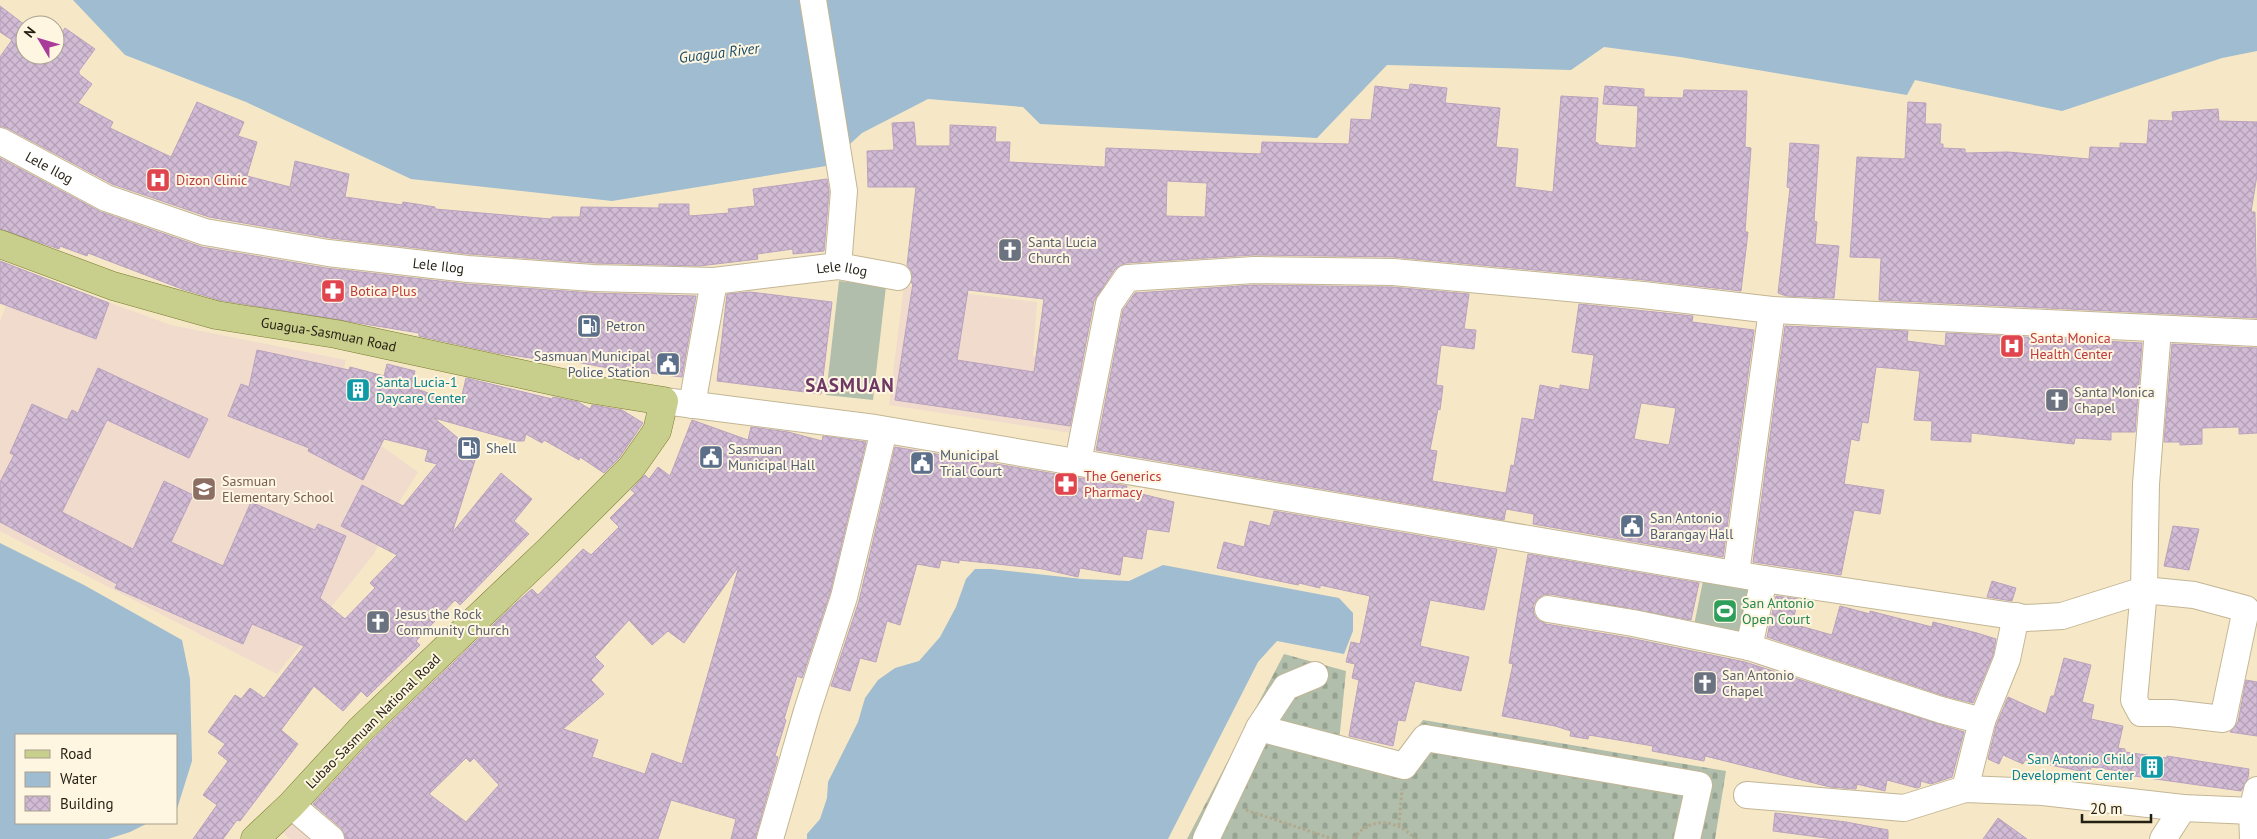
<svg xmlns="http://www.w3.org/2000/svg" width="2257" height="839" viewBox="0 0 2257 839" font-family="'PT Sans',sans-serif">
	<style>
		.education { fill: #f0dbcd }
		.grass { fill: #b0beab }
		.cemetery { fill: url(#cemetery-stones) }
		.water { fill: #9fbcd1 }
		.building { fill: url(#building-cross-hatch); stroke: #baa2be; fill-rule: evenodd }
		.lines { fill: none; stroke-linecap: round; stroke-linejoin: round }
		.minor-casing { stroke: #c3b695; stroke-width: 28 }
		.major-casing { stroke: #777b2e; stroke-width: 29 }
		.path { stroke: #b3a88d; stroke-width: 3; stroke-dasharray: 2.5 2.5; stroke-linecap: butt }
		.minor { stroke: #fff; stroke-width: 26 }
		.major { stroke: #c8ce8b; stroke-width: 28 }
		.labels { text-anchor: middle; stroke-width: 4; stroke-linejoin: round; paint-order: stroke }
		.street-label { font-size: 14px; fill: #241f13; stroke: #fef6e1 }
		.health-label { font-size: 14px; fill: #be3a42; stroke: #fef6e1; text-anchor: start }
		.worship-label { font-size: 14px; fill: #5b616d; stroke: #fef6e1; text-anchor: start }
		.service-label { font-size: 14px; fill: #4e5e75; stroke: #fef6e1; text-anchor: start }
		.culture-label { font-size: 14px; fill: #0d838f; stroke: #fef6e1; text-anchor: start }
		.education-label { font-size: 14px; fill: #785e54; stroke: #fef6e1; text-anchor: start }
		.leisure-label { font-size: 14px; fill: #27864d; stroke: #fef6e1; text-anchor: start }
		.water-label { font-size: 15px; font-style: italic; fill: #1b4d6c; stroke: #fef6e1 }
		.district-label { font-size: 19px; font-weight: bold; letter-spacing: 1px; fill: #6e3765; stroke: #fef6e1 }
	</style>
	<defs>
		<pattern id="cemetery-stones" width="16" height="16" patternUnits="userSpaceOnUse" patternTransform="scale(1.25)"><rect width="16" height="16" fill="#b0beab"/><path d="M2 7V4a2 2 0 0 1 4 0v3zM10 15v-3a2 2 0 0 1 4 0v3z" fill="#97a392"/></pattern>
		<pattern id="building-cross-hatch" width="8" height="8" patternUnits="userSpaceOnUse" patternTransform="scale(1.25)"><rect width="8" height="8" fill="#d1bbd5"/><path d="M0 0l8 8M0 8l8-8" fill="none" stroke="#b3a0b6"/></pattern>
	</defs>
	<rect width="100%" height="100%" fill="#f6e8c6"/>
	<g class="education">
		<path d="M20 270 171 325 346 360 334 412 418 472 397 506 374 554 277 674 0 531V321Z"/>
		<path d="M904 286 1037 302 1033 356 1090 366 1078 434 889 405Z"/>
		<path d="M294 817 325 839H290L282 832Z"/>
	</g>
	<g class="grass">
		<path d="M839 281 886 286 873 400 826 395Z"/>
		<path d="M1703 581 1757 591 1746 640 1693 630Z"/>
	</g>
	<path class="cemetery" d="M1284 654 1346 671 1339 742 1400 751 1423 720 1726 771 1715 839H1187Z"/>
	<g class="water">
		<path d="M73 0H2257V51L2222 58 2062 111 1915 80 1907 95 1680 57 1604 47 1571 70 1387 65 1317 138 1040 124 1023 107 928 99 862 133 826 166 612 201 411 179 246 102 125 55Z"/>
		<path d="M0 543 84 585 182 640 190 679 192 761 177 809 176 735H16V823H148L130 832 108 839H0Z"/>
		<path d="M1163 565 1339 598 1353 613V631L1344 654 1277 641 1258 662 1168 839H807V834L820 819 827 798 828 782 858 722 865 698 878 680 895 668 919 661 940 637 956 607 966 579 975 569H991L1082 579 1129 581Z"/>
	</g>
	<g class="building">
		<path d="M0 6 25 25V55H55V43L65 28 95 49 79 71V74L92 84 78 103 113 122 110 128 171 157 197 102 244 122 238 136 257 142 247 176 290 187 295 161 349 174 345 197 402 205 403 202 435 207V209L551 219 552 217H580L581 207 659 208V204H689V216L729 213 728 209 755 206 753 189 827 179 829 192 824 251 793 254V249L757 254 758 259 699 266 594 263 469 254 330 238 209 217 112 184 7 128 0 126V57L12 40 0 32Z"/>
		<path d="M1410 84 1447 88 1445 103 1500 108 1496 147 1518 149 1515 187 1553 192 1561 96 1598 98 1595 142 1598 143V145L1636 148 1638 106 1603 104 1605 86 1644 89V97L1683 98 1684 90 1747 91 1745 147 1751 148 1745 232H1748L1741 291 1644 280 1393 257 1254 255 1126 263 1115 269 1094 301 1070 426 895 400 913 283H911L912 272 907 265 916 187H868L867 151 894 150 892 123 914 122 916 146H950V125L996 127 995 142H1010L1009 162 1105 167 1106 148 1261 154 1262 142 1349 144 1351 119 1371 120 1375 86 1409 90ZM1167 181 1207 183 1205 217 1166 216ZM968 290 1044 299 1034 372 957 360Z"/>
		<path d="M1908 102 1926 103 1925 124H1941L1940 144H1943V148L1965 149V153L2008 152 2089 159 2090 147 2120 148V143L2147 144 2149 120 2173 121 2172 112 2218 109 2219 121 2257 122V175L2251 212H2255L2257 318 1879 300 1881 258 1850 257 1857 157 1905 159Z"/>
		<path d="M1790 143 1819 145 1814 221 1817 222 1815 244 1839 246 1834 298 1786 296 1778 293 1790 188 1787 187Z"/>
		<path d="M0 158 101 212 202 247 326 268 466 284 593 293 696 296 682 377 634 371V373L535 354 544 360 497 353 419 336V333L219 300 182 289 88 253 87 256 60 246 59 249 0 229Z"/>
		<path d="M0 261 109 303 96 339 0 303Z"/>
		<path d="M1254 285 1392 287 1469 294 1464 329 1476 330 1474 349 1441 345 1436 385 1443 386 1440 410 1438 409 1430 450 1437 451 1432 481 1506 493 1511 465 1514 466 1522 418 1534 420 1540 385 1560 389V385L1589 390 1594 355 1572 352 1579 304 1693 316 1692 322 1754 330 1723 557 1533 524 1534 514 1506 509 1504 520 1096 450 1123 310 1135 293ZM1641 403 1676 408 1669 445 1634 439Z"/>
		<path d="M750 292 832 302 821 394 717 381 727 294Z"/>
		<path d="M1785 326 1908 331 1907 341 1945 346 1946 333 2142 343 2135 432H2111V440L2075 438 2074 444 1971 433V442L1931 440 1932 421 1914 420 1920 371 1876 367 1868 423 1862 422 1859 441 1851 439 1844 484 1884 490 1880 514 1854 510 1841 575 1753 562Z"/>
		<path d="M2172 344 2257 348V433L2239 434V427L2202 428V444L2180 445V442H2164Z"/>
		<path d="M257 350 349 370 350 367 384 376 387 364 415 371 411 387 460 404 466 378 552 399 553 397 578 402 590 409 592 405 622 410 643 423 619 458 604 473 580 457 579 460 544 440 542 443 526 434 524 441H516L434 418 477 454 452 533 501 473 532 499 514 521 529 534 460 605 455 600 416 641 420 645 367 697 361 691 343 711 314 686 281 730 298 744 240 821 237 820 223 839H193L217 805 203 795 228 761 218 753 225 744 208 732 235 695 241 699 250 688 264 698 304 646 252 624 243 644 115 588 117 584 0 522V482L14 455 10 453 32 404 67 420 72 410 78 413 98 368 208 419 189 458 107 420 62 512 133 549 164 481 193 495 171 542 223 566 251 502 315 530 318 524 346 536 320 598 345 619 375 588 370 583 397 555 341 526 362 485 403 506 437 464 425 461 428 450 384 439 363 480 308 451 309 448 228 416 241 384 249 387Z"/>
		<path d="M692 420 748 440 751 427 788 432 822 441 823 436 866 442 830 593 802 678 797 676 784 719 786 720 775 756 778 757 755 839H731L736 819 671 800 658 839H346L341 828 313 804 371 741 516 603 532 589 538 595 583 549 591 555 619 527 610 518 635 493 631 490 645 475 649 479 658 467 670 476ZM739 566 682 764 652 753 645 774 592 757 598 740 563 729 604 694 591 680 604 666 595 657 629 620 652 645 668 631 684 643ZM466 758 470 762 474 758 499 785 466 822 429 794Z"/>
		<path d="M895 447 1127 486 1126 490 1174 502 1169 532 1147 529 1142 559 1123 556 1120 575 1080 568 1078 577 1043 569 959 560V563L941 560 939 568 917 564 900 625 887 621 876 662 860 658 850 691 831 686 859 601Z"/>
		<path d="M1274 511 1497 549 1484 610 1430 600 1420 646 1469 657 1461 691 1415 681 1405 721 1398 720 1393 746 1349 736 1359 680 1352 678 1355 664 1346 662 1351 642 1360 644 1370 596 1320 585V588L1299 583 1298 585 1217 568 1224 542 1244 547 1250 521 1270 526Z"/>
		<path d="M2173 526 2199 529 2189 570 2164 566Z"/>
		<path d="M1528 554 1699 583 1691 620 1550 594 1543 595 1537 599 1533 606 1534 614 1538 620 1546 624 1630 638 1745 662 1964 732 1952 777 1931 784 1921 781 1920 787 1917 788 1887 780 1885 791 1857 784 1856 789 1830 787 1705 756 1704 761 1652 751 1653 746 1589 735 1588 739 1570 736 1571 731 1555 726 1502 716 1513 664 1509 663Z"/>
		<path d="M1992 581 2016 588 2012 601 1987 597Z"/>
		<path d="M1776 596 1798 599 1793 621 1801 622 1800 626 1832 635 1840 606 1870 614V611L1932 627 1933 622 1977 633 1996 639 1993 655 1973 703 1945 696 1767 637Z"/>
		<path d="M2064 658 2091 665 2082 702 2094 705 2091 719 2123 726 2118 748 2125 749V752L2167 758V756L2249 769 2248 778 2241 791 2127 775V772L2091 767 2090 773 2025 760 2023 764 2003 755 1999 764 1988 759 1996 726 2008 697 2046 714 2051 696H2054Z"/>
		<path d="M2246 680 2257 682V736L2230 732 2238 722Z"/>
		<path d="M1775 813 1846 822 1888 830V839H1834L1773 831Z"/>
		<path d="M1998 818 2027 839H1983Z"/>
	</g>
	<g class="lines">
		<defs>
			<g id="minor">
				<path d="M813 0 844 191 838 266"/>
				<path id="s1" d="M0 141 106 198 205 232 328 253 468 269 593 278 714 281 838 266 898 277"/>
				<path d="M664 401 875 428 1764 579 2026 618 2062 616 2144 590 2146 484 2158 329"/>
				<path d="M692 405 714 281"/>
				<path d="M1078 462 1109 304 1127 278 1254 270 1393 272 1643 295 1772 310 2257 333"/>
				<path d="M1736 573 1772 310"/>
				<path d="M2144 590 2194 595 2246 609 2223 719 2171 713H2141L2134 700Z"/>
				<path d="M1548 609 1633 623 1749 647 1941 710 1982 721"/>
				<path d="M1749 647 1764 579"/>
				<path d="M1259 728 1286 687 1315 675"/>
				<path d="M1965 789 1982 721 2007 659 2016 616"/>
				<path d="M1747 795 1904 808 1965 789 2043 792 2183 808 2252 811"/>
				<path d="M291 805 331 839"/>
				<path d="M770 839 807 711 844 597 884 430"/>
				<path d="M1206 839 1259 728 1404 766 1425 738 1699 785 1687 839"/>
				<path d="M2163 839 2183 808"/>
				<path d="M2253 839 2252 811 2257 790"/>
			</g>
			<g id="major">
				<path id="s2" d="M0 244 113 286 216 315 336 334 595 390 664 401 657 431 631 468 549 550 360 730 291 805 255 839"/>
			</g>
		</defs>
		<use href="#minor" class="minor-casing"/>
		<use href="#major" class="major-casing"/>
		<g class="path">
			<path d="M1246 810 1333 839"/>
			<path d="M1399 825 1402 789"/>
			<path d="M1354 839C1369 815 1399 820 1415 839"/>
		</g>
		<use href="#minor" class="minor"/>
		<use href="#major" class="major"/>
	</g>
	<defs>
		<symbol id="hospital-square" viewBox="-11 -11 22 22"><rect x="-9" y="-9" width="18" height="18" rx="4" fill="#e0444e" stroke="#fef6e1"/><path d="M-5-5h3v3.5h4V-5h3V5h-3V1.5h-4V5h-3Z" fill="#fff"/></symbol>
		<symbol id="church-square" viewBox="-11 -11 22 22"><rect x="-9" y="-9" width="18" height="18" rx="4" fill="#6b7280" stroke="#fef6e1"/><path d="M-1.2-6h2.4v3.5h3.3v2.4h-3.3V6h-2.4V-.1h-3.3v-2.4h3.3Z" fill="#fff"/></symbol>
		<symbol id="pharmacy-square" viewBox="-11 -11 22 22"><rect x="-9" y="-9" width="18" height="18" rx="4" fill="#e0444e" stroke="#fef6e1"/><path d="M-2-6h4v4h4v4h-4v4h-4v-4h-4v-4h4Z" fill="#fff"/></symbol>
		<symbol id="fuel-square" viewBox="-11 -11 22 22"><rect x="-9" y="-9" width="18" height="18" rx="4" fill="#5c6f8a" stroke="#fef6e1"/><path d="M-5.5-6h7V0h2V4h1.3V-2.5L3-4.5l.8-.8L6-3V5H2.5V1h-1V6h-7ZM-4.2-4.7v3.2H.2V-4.7Z" fill="#fff"/></symbol>
		<symbol id="civic-square" viewBox="-11 -11 22 22"><rect x="-9" y="-9" width="18" height="18" rx="4" fill="#5c6f8a" stroke="#fef6e1"/><path d="M-.6-6.5H3V-4.5H.6V-3L4-1V1h2V6H-6V1h2V-1L-.6-3ZM-1.2 2.5V6h2.4V2.5Z" fill="#fff"/></symbol>
		<symbol id="building-square" viewBox="-11 -11 22 22"><rect x="-9" y="-9" width="18" height="18" rx="4" fill="#0f9aa8" stroke="#fef6e1"/><path d="M-4-6H4V6H1V3H-1V6H-4ZM-2.5-4.3h1.7v1.8h-1.7ZM.8-4.3h1.7v1.8H.8ZM-2.5-1h1.7V.8h-1.7ZM.8-1h1.7V.8H.8Z" fill="#fff"/></symbol>
		<symbol id="school-square" viewBox="-11 -11 22 22"><rect x="-9" y="-9" width="18" height="18" rx="4" fill="#8d6e63" stroke="#fef6e1"/><path d="M0-5L7-2L0 1L-7-2ZM-4 1L0 2.5L4 1V4Q0 6-4 4Z" fill="#fff"/></symbol>
		<symbol id="stadium-square" viewBox="-11 -11 22 22"><rect x="-9" y="-9" width="18" height="18" rx="4" fill="#2e9e5b" stroke="#fef6e1"/><path d="M0-5a6.5 5 0 1 0 0 10a6.5 5 0 1 0 0-10ZM-3.5-1.8h7v3.6h-7Z" fill="#fff"/></symbol>
	</defs>
	<g fill-rule="evenodd">
		<use href="#hospital-square" x="144" y="166" width="28" height="28"/>
		<use href="#church-square" x="996" y="236" width="28" height="28"/>
		<use href="#pharmacy-square" x="319" y="277" width="28" height="28"/>
		<use href="#fuel-square" x="575" y="312" width="28" height="28"/>
		<use href="#hospital-square" x="1998" y="332" width="28" height="28"/>
		<use href="#civic-square" x="654" y="350" width="28" height="28"/>
		<use href="#building-square" x="344" y="376" width="28" height="28"/>
		<use href="#church-square" x="2043" y="386" width="28" height="28"/>
		<use href="#fuel-square" x="455" y="434" width="28" height="28"/>
		<use href="#civic-square" x="697" y="443" width="28" height="28"/>
		<use href="#civic-square" x="908" y="449" width="28" height="28"/>
		<use href="#pharmacy-square" x="1052" y="470" width="28" height="28"/>
		<use href="#school-square" x="190" y="475" width="28" height="28"/>
		<use href="#civic-square" x="1618" y="512" width="28" height="28"/>
		<use href="#stadium-square" x="1711" y="597" width="28" height="28"/>
		<use href="#church-square" x="364" y="608" width="28" height="28"/>
		<use href="#church-square" x="1691" y="669" width="28" height="28"/>
		<use href="#building-square" x="2138" y="753" width="28" height="28"/>
	</g>
	<g class="labels">
		<g class="street-label">
			<text dy="5" stroke="none"><textPath href="#s1" startOffset="56">Lele Ilog</textPath></text>
			<text dy="5" stroke="none"><textPath href="#s1" startOffset="461">Lele Ilog</textPath></text>
			<text dy="5" stroke="none"><textPath href="#s1" startOffset="866">Lele Ilog</textPath></text>
			<text dy="5" stroke="none"><textPath href="#s2" startOffset="342">Guagua-Sasmuan Road</textPath></text>
			<text transform="translate(373 721) rotate(-45)" y="5">Lubao-Sasmuan National Road</text>
		</g>
		<g class="health-label">
			<text x="176" y="185">Dizon Clinic</text>
			<text x="350" y="296">Botica Plus</text>
			<text x="2030" y="343">Santa Monica<tspan x="2030" dy="16">Health Center</tspan></text>
			<text x="1084" y="481">The Generics<tspan x="1084" dy="16">Pharmacy</tspan></text>
		</g>
		<g class="worship-label">
			<text x="1028" y="247">Santa Lucia<tspan x="1028" dy="16">Church</tspan></text>
			<text x="2074" y="397">Santa Monica<tspan x="2074" dy="16">Chapel</tspan></text>
			<text x="396" y="619">Jesus the Rock<tspan x="396" dy="16">Community Church</tspan></text>
			<text x="1722" y="680">San Antonio<tspan x="1722" dy="16">Chapel</tspan></text>
		</g>
		<g class="service-label">
			<text x="606" y="331">Petron</text>
			<text x="650" y="361" text-anchor="end">Sasmuan Municipal<tspan x="650" dy="16">Police Station</tspan></text>
			<text x="486" y="453">Shell</text>
			<text x="728" y="454">Sasmuan<tspan x="728" dy="16">Municipal Hall</tspan></text>
			<text x="940" y="460">Municipal<tspan x="940" dy="16">Trial Court</tspan></text>
			<text x="1650" y="523">San Antonio<tspan x="1650" dy="16">Barangay Hall</tspan></text>
		</g>
		<g class="culture-label">
			<text x="376" y="387">Santa Lucia-1<tspan x="376" dy="16">Daycare Center</tspan></text>
			<text x="2134" y="764" text-anchor="end">San Antonio Child<tspan x="2134" dy="16">Development Center</tspan></text>
		</g>
		<g class="education-label">
			<text x="222" y="486">Sasmuan<tspan x="222" dy="16">Elementary School</tspan></text>
		</g>
		<g class="leisure-label">
			<text x="1742" y="608">San Antonio<tspan x="1742" dy="16">Open Court</tspan></text>
		</g>
		<g class="water-label">
			<text transform="translate(719 53) rotate(-7)" y="5">Guagua River</text>
		</g>
		<g class="district-label">
			<text x="850" y="392">SASMUAN</text>
		</g>
	</g>
	<rect x="15" y="734" width="162" height="90" fill="#fef6e1" stroke="#a7a08f"/>
	<rect x="25" y="750" width="25" height="8" fill="#c8ce8b" stroke="#a7a08f"/>
	<text x="60" y="759" font-size="15" fill="#241f13">Road</text>
	<rect x="25" y="772" width="25" height="15" fill="#9fbcd1" stroke="#a7a08f"/>
	<text x="60" y="784" font-size="15" fill="#241f13">Water</text>
	<rect x="25" y="796" width="25" height="15" fill="url(#building-cross-hatch)" stroke="#a7a08f"/>
	<text x="60" y="809" font-size="15" fill="#241f13">Building</text>
	<g transform="translate(40 40) rotate(308)"><circle r="24" fill="#fef6e1" stroke="#a7a08f"/>
	<path d="M0-4L9 19L0 12L-9 19Z" fill="#a93b9a"/>
	<text y="-8" font-size="14" font-weight="bold" text-anchor="middle" fill="#241f13">N</text>
	</g>
	<path d="M2082 814v8h69v-8" fill="none" stroke="#241f13" stroke-width="2.5"/>
	<text x="2090" y="814" font-size="15" fill="#241f13" stroke="#fef6e1" stroke-width="4" paint-order="stroke">20 m</text>
</svg>
